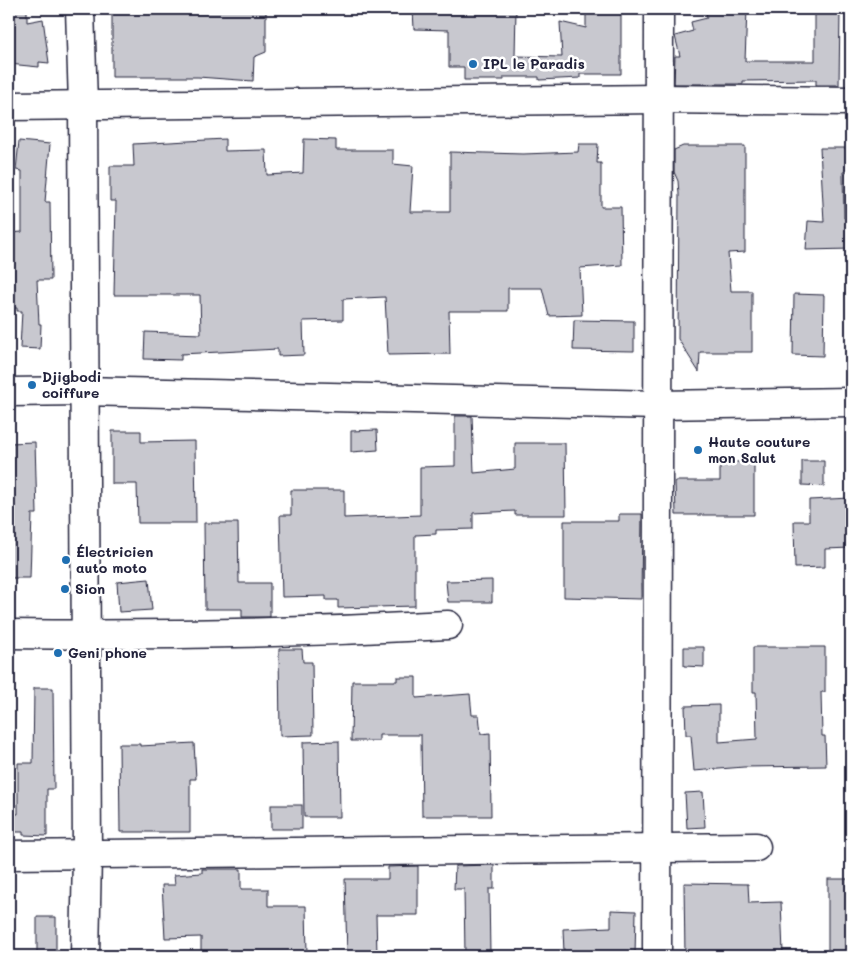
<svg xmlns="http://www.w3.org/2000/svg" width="860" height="965" viewBox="0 0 860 965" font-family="Mali,sans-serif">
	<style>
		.building { fill: #c8c8cf; stroke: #22223b }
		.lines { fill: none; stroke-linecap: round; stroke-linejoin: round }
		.minor-casing { stroke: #22223b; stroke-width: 31 }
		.minor { stroke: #fff; stroke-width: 28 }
		.poi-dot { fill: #1f6fb2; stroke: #fff; stroke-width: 2 }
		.labels { text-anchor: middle; stroke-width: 5; stroke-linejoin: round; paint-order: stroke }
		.poi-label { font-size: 14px; font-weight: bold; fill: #22223b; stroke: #fff; text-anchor: start }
	</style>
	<rect width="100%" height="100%" fill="#fff"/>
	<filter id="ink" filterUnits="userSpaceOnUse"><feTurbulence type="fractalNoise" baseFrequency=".02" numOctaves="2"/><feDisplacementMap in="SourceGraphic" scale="10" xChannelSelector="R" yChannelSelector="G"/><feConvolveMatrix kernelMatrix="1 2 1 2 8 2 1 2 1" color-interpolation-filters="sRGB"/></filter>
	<g filter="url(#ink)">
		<g class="building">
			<path d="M9 9H27V22L43 19 49 63 39 62V67L9 64Z"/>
			<path d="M112 9H266V52L254 57 253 81 198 77H112Z"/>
			<path d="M413 9H516L515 56 562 57 560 22 586 28V9H621V74H580V78L539 80V77H504V80H464V67H449V30L414 29Z"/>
			<path d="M722 9H747L745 61H815V10H840L839 85H816V80L743 81V84H674L675 56H680L675 36 693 31 691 22 707 18 706 11Z"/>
			<path d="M225 139V151L266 150 267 175 303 173 304 139 336 140V150H393V164L413 166 410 212H450V152L523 154 578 152 579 144H598L597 163H601V207H621L622 265 580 268 582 315 549 316 542 288H508V311H449L450 354 388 355 385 297 343 299V320L303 321 304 355 278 356V349L181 354V360L144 359 145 332 201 334 200 295H114L116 201H110V166H134L133 144Z"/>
			<path d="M19 141 50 144 45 202H50L51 280H37L39 324H41L40 349 20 348 22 311H17V308H9V233L22 232V171L16 170Z"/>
			<path d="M683 146H745V252L728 253 731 291H752V352H700L699 372 678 339 679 194 678 181 674 172V150Z"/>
			<path d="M820 148H851V172H843L844 218H851V249L806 250 808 221 824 222Z"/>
			<path d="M794 294 824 295 823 356 793 355Z"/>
			<path d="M574 320 634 321V351L573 350Z"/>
			<path d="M455 416H472L474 473 515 469V443H565L566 515H515V511L473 513V529L436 530V534L415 535V606L338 608V600H326V596L282 597 280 515H291V490H344V518L420 515V467L455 466Z"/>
			<path d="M377 430 378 450 351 452V431Z"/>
			<path d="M112 431H141V442L195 441 196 523H138L137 484H112Z"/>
			<path d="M35 442 37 514H32L30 578H9V521H12L9 443Z"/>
			<path d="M802 461H824V486L802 485Z"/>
			<path d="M720 462H754V515H676L675 481H720Z"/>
			<path d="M851 498V548L825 549V567L795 568 794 521H809V500Z"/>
			<path d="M619 514H642L641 599 564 597V521H619Z"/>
			<path d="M204 523H238L239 583H270V617H242V609H205Z"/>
			<path d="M149 579 152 610 119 612 117 582Z"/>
			<path d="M492 580V602H448L446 581Z"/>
			<path d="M684 647H704V667L684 666Z"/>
			<path d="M753 647H825V692H821L822 736H825L826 766 744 767 694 771 691 735H686L685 706 719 705V742L757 739 756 692H753Z"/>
			<path d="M279 649H302L303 662H312L313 735 280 736Z"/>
			<path d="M397 677H416V698L470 694 472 715H479L481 734 490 733 491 816H422L421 735H379V741H351L352 681H397Z"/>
			<path d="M34 688H53L54 789H47V836L23 835V832H9V814H18V763H33Z"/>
			<path d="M339 741 340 817H304L303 742Z"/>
			<path d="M194 743 196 779H190V832H120L119 744H140V746Z"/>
			<path d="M703 792 705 827 687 828 685 793Z"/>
			<rect x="271" y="805" width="31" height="24"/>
			<path d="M494 865V889H489L490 955H465L464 889H454L455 866Z"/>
			<path d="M418 866V915H376L377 955 347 956 345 879H388V867Z"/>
			<path d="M202 869H241V889H268V906H306L307 954 201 956V937L165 938 162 885H175L174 875 202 873Z"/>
			<rect x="828" y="879" width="23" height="77"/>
			<path d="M684 883 748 884 749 903 781 902 783 953H749V956H685Z"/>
			<path d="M611 910 636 911 635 956H610V952L564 953 563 929 611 927Z"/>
			<path d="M37 917H56V954L37 953Z"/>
		</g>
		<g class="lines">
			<defs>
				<g id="minor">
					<path d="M80 9 83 104 87 855 85 956"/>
					<path d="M9 106 659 99 851 101"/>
					<path d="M9 392 83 391 658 405 851 402"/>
					<path d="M9 634C155 636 302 633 448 625"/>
					<path d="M9 855 756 847"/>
					<path d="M657 956 659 9"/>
				</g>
			</defs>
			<use href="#minor" class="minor-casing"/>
			<use href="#minor" class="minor"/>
		</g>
	</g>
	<g class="poi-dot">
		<circle cx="473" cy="64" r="5"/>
		<circle cx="32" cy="385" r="5"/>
		<circle cx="698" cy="450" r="5"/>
		<circle cx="66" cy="560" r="5"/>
		<circle cx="65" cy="589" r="5"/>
		<circle cx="58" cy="653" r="5"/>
	</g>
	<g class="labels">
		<g class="poi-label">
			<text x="483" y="69">IPL le Paradis</text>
			<text x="42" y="382">Djigbodi<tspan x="42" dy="16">coiffure</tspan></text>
			<text x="708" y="447">Haute couture<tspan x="708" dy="16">mon Salut</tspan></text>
			<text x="76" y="557">Électricien<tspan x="76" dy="16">auto moto</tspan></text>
			<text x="75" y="594">Sion</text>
			<text x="68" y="658">Geni phone</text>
		</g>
	</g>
	<rect width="860" height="965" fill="none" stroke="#fff" stroke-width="30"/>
	<rect x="15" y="15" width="830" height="935" fill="none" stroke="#22223b" stroke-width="2" filter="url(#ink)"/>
</svg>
